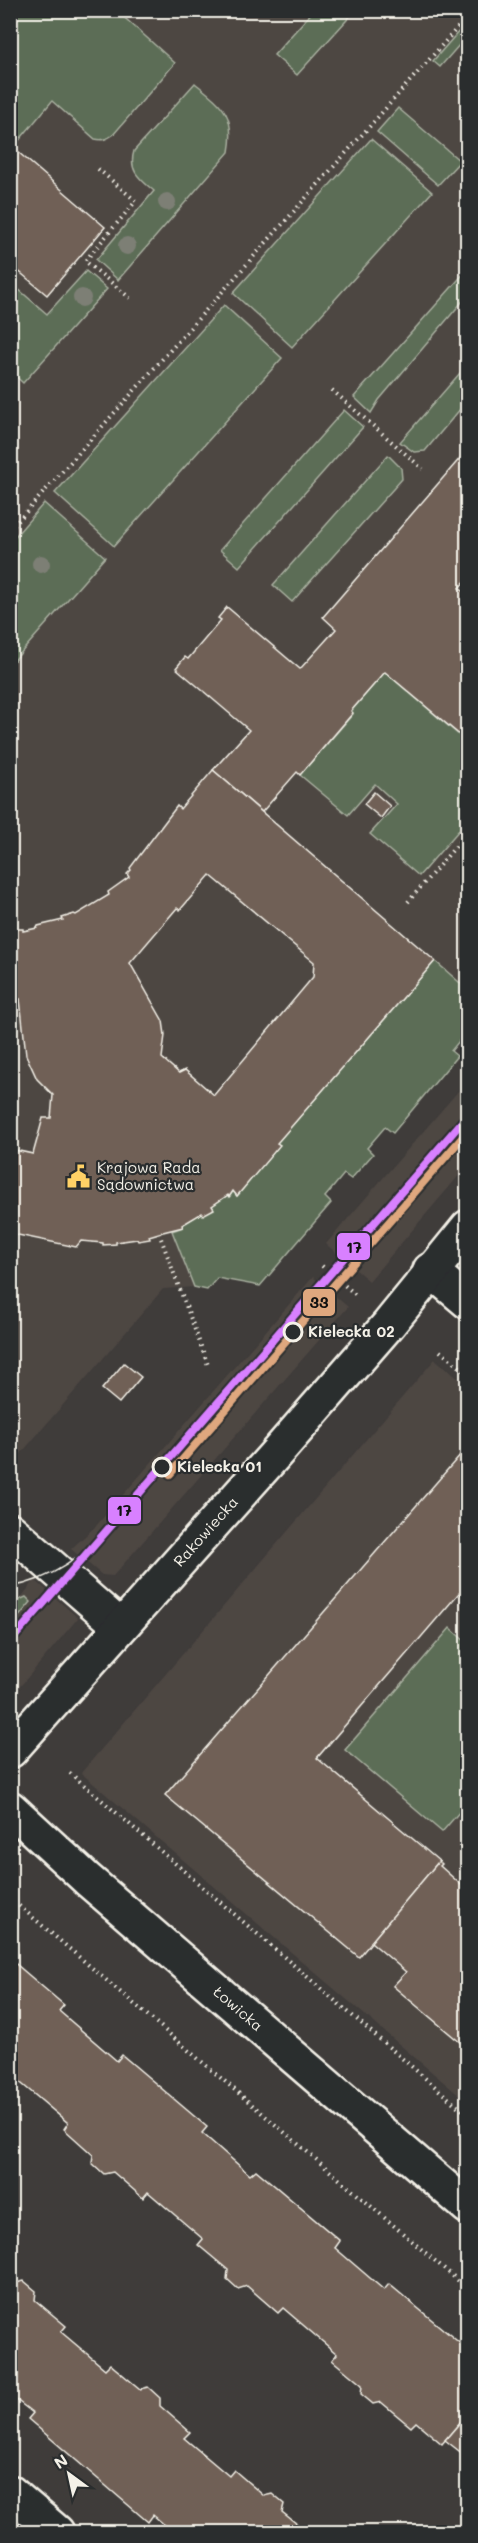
<svg xmlns="http://www.w3.org/2000/svg" width="478" height="2543" viewBox="0 0 478 2543" font-family="Mali,sans-serif">
	<style>
		.built { fill: #4e4743 }
		.green { fill: #5c6d56; stroke: #a8af9f; stroke-width: 1.5 }
		.building { fill: #706057; stroke: #f4f1e8; stroke-width: 1.5; fill-rule: evenodd }
		.lines { fill: none; stroke-linecap: round; stroke-linejoin: round }
		.minor-casing { stroke: #f4f1e8; stroke-width: 38 }
		.path { stroke: #f4f1e8; stroke-width: 4; stroke-dasharray: 1.5 4.5; stroke-linecap: butt }
		.minor { stroke: #2a2d2e; stroke-width: 33 }
		.tram { stroke: #f4f1e8; stroke-width: 1.5 }
		.tram-1-casing { stroke: #2a2d2e; stroke-width: 12 }
		.tram-2-casing { stroke: #2a2d2e; stroke-width: 12 }
		.tram-1 { stroke: #d880ff; stroke-width: 8 }
		.tram-2 { stroke: #dfa77e; stroke-width: 8 }
		.tree { fill: #7d7f75 }
		.stop-dot { fill: #2a2d2e; stroke: #f4f1e8; stroke-width: 3 }
		.labels { text-anchor: middle; stroke-width: 4.5; stroke-linejoin: round; paint-order: stroke }
		.poi-label { font-size: 15px; fill: #f4f1e8; stroke: #2a2d2e; text-anchor: start }
		.stop-label { font-size: 15px; font-weight: bold; fill: #f4f1e8; stroke: #2a2d2e; text-anchor: start }
		.street-label { font-size: 15px; fill: #f4f1e8; stroke: #2a2d2e }
		.line-badge { stroke: #2a2d2e; stroke-width: 2 }
		.pale-badge-label { font-size: 16px; text-anchor: middle; font-weight: bold; fill: #111 }
	</style>
	<rect width="100%" height="100%" fill="#3f3c3a"/>
	<filter id="ink" filterUnits="userSpaceOnUse"><feTurbulence type="fractalNoise" baseFrequency=".0167" numOctaves="2"/><feDisplacementMap in="SourceGraphic" scale="12" xChannelSelector="R" yChannelSelector="G"/><feConvolveMatrix kernelMatrix="1 2 1 2 8 2 1 2 1" color-interpolation-filters="sRGB"/></filter>
	<g filter="url(#ink)">
		<g class="built">
			<path d="M70 11H467V1040L463 1036 451 1051 457 1056 393 1133 385 1127 367 1148 373 1154 351 1179 344 1174 325 1197 331 1203 260 1286 217 1278 207 1290 194 1287 163 1289 11 1465 10 390 19 380 10 372 11 76Z"/>
			<path d="M467 1081V1166L369 1281 326 1244Z"/>
			<path d="M313 1277 348 1307 113 1576 102 1575 71 1549 96 1526Z"/>
			<path d="M435 1359 467 1386V2102L81 1773Z"/>
			<path d="M35 1580 78 1618 11 1697V1626L31 1602 26 1598 19 1600Z"/>
		</g>
		<g class="green">
			<path d="M10 11H117L175 63 113 135C107 139 103 141 95 139L52 101 11 150Z"/>
			<path d="M313 11H355L297 75 274 55Z"/>
			<path d="M467 22V36L440 67 433 61Z"/>
			<path d="M195 83C222 105 236 114 229 152L118 280 96 260 154 191C140 179 128 171 134 151Z"/>
			<path d="M398 108 460 161 438 185 377 132Z"/>
			<path d="M371 139 432 192 292 347 233 293Z"/>
			<path d="M467 270V296L379 400 371 413 354 397Z"/>
			<path d="M86 271 107 289 23 383 11 372V283L47 314Z"/>
			<path d="M224 305 282 358 114 546 55 493Z"/>
			<path d="M467 365V401L425 451 414 452 400 442Z"/>
			<path d="M344 410 363 427 239 567 220 550Z"/>
			<path d="M388 455 401 468 402 479 292 602 273 585Z"/>
			<path d="M44 503 105 557 11 664V541Z"/>
			<path d="M385 672 467 742V821L419 876 370 834 397 804 375 784 348 815 300 775 353 714 351 711Z"/>
			<path d="M435 961 467 989V1040L463 1036 451 1051 457 1056 393 1133 385 1127 367 1148 373 1154 351 1179 344 1174 325 1197 331 1203 260 1286 217 1278 207 1290 194 1287 172 1231 183 1227 182 1225 228 1195 230 1196 233 1191 237 1196 279 1145 277 1143Z"/>
			<path d="M26 1597 31 1602 11 1626V1610L19 1600Z"/>
			<path d="M450 1628 467 1643 468 1802 442 1832 345 1750Z"/>
		</g>
		<g class="building">
			<path d="M18 152 105 227 47 295 10 264V160Z"/>
			<path d="M468 449V578L459 588 468 595V742L385 672 351 711 353 713 300 775 297 772 262 812 213 770 249 730 176 668 185 657 188 659 221 620 218 618 227 607 300 669 336 629 323 617Z"/>
			<path d="M213 770 435 961 277 1143 280 1145 237 1196 233 1191 229 1197 228 1195 212 1206 214 1209 203 1215 202 1213 182 1225 183 1227 159 1233 149 1236 150 1239 138 1241 137 1239 116 1242V1244L103 1245V1243L81 1241 76 1247 13 1234 14 1232 10 1231V1149L33 1154 43 1118H51L53 1095 37 1079 26 1055 20 999 10 997V931L12 929H23V931L37 928 38 926 63 920 62 918 74 914 76 915 109 895 108 892 129 877 127 874 131 870 130 868 177 806 180 809ZM210 875 314 962 313 977 214 1095 185 1070 179 1073 162 1058 165 1035 163 1021 130 963 177 908 180 910Z"/>
			<path d="M374 792 390 806 381 818 364 804Z"/>
			<path d="M124 1363 141 1377 119 1403 102 1389Z"/>
			<path d="M468 1446V1601L459 1593 317 1758 439 1861 359 1957 165 1795Z"/>
			<path d="M439 1861 442 1864 440 1866 468 1891V2049L393 1986 406 1972 371 1942Z"/>
			<path d="M10 1959 64 2005 59 2011 117 2061 122 2055 207 2127 202 2133 250 2175 256 2170 340 2241 335 2248 384 2290 389 2284 468 2350V2413L442 2444 416 2422 411 2427 381 2402 373 2404 361 2394 362 2385 332 2360 337 2354 283 2308 278 2313 247 2286 238 2289 227 2279 228 2270 198 2245 203 2239 148 2192 143 2198 113 2172 104 2174 92 2163 93 2155 64 2129 68 2123 10 2074Z"/>
			<path d="M10 2279 16 2283 24 2281 36 2291 35 2300 66 2326 61 2332 105 2369 110 2364 140 2389 148 2387 160 2398V2406L190 2432 184 2438 229 2476 234 2470 264 2496 272 2494 284 2504 282 2512 307 2532H173L153 2515 148 2522 28 2419 33 2413 10 2395Z"/>
			<path d="M468 2413V2458L445 2440Z"/>
		</g>
		<g class="lines">
			<defs>
				<g id="minor">
					<path d="M430 1270 468 1302"/>
					<path d="M10 1530 120 1626"/>
					<path id="s1" d="M10 1751 273 1457 389 1324 468 1227"/>
					<path id="s2" d="M10 1808 88 1880 468 2207"/>
					<path d="M10 2492 57 2532"/>
				</g>
			</defs>
			<use href="#minor" class="minor-casing"/>
			<g class="path">
				<path d="M98 169 136 201 85 261 130 298"/>
				<path d="M332 390 423 469"/>
				<path d="M10 530 468 16"/>
				<path d="M408 902 468 832"/>
				<path d="M159 1233 208 1365"/>
				<path d="M322 1266 356 1295"/>
				<path d="M440 1351 468 1374"/>
				<path d="M70 1773 468 2115"/>
				<path d="M10 1898 468 2289"/>
			</g>
			<use href="#minor" class="minor"/>
			<path class="tram" d="M10 1587C53 1580 84 1555 113 1525"/>
			<defs>
				<path id="tram-1" d="M10 1642 468 1115"/>
				<path id="tram-2" d="M170 1474 468 1131"/>
			</defs>
			<use href="#tram-1" class="tram-1-casing"/>
			<use href="#tram-2" class="tram-2-casing"/>
			<use href="#tram-1" class="tram-1"/>
			<use href="#tram-2" class="tram-2"/>
		</g>
		<g class="tree">
			<circle cx="167" cy="202" r="9"/>
			<circle cx="127" cy="246" r="9"/>
			<circle cx="82" cy="298" r="9"/>
			<circle cx="41" cy="564" r="9"/>
		</g>
	</g>
	<defs>
		<symbol id="civic-bare" viewBox="-9 -9 18 18"><path d="M-.6-6.5H3V-4.5H.6V-3L4-1V1h2V6H-6V1h2V-1L-.6-3ZM-1.2 2.5V6h2.4V2.5Z" fill="#ffd166" stroke="#2a2d2e" stroke-width="2.5" paint-order="stroke"/></symbol>
	</defs>
	<g fill-rule="evenodd">
		<use href="#civic-bare" x="62" y="1160" width="33" height="33"/>
	</g>
	<g class="stop-dot">
		<circle cx="293" cy="1332" r="9"/>
		<circle cx="162" cy="1467" r="9"/>
	</g>
	<g class="labels">
		<g class="poi-label">
			<text x="97" y="1173">Krajowa Rada<tspan x="97" dy="17">Sądownictwa</tspan></text>
		</g>
		<g class="stop-label">
			<text x="308" y="1337">Kielecka 02</text>
			<text x="177" y="1472">Kielecka 01</text>
		</g>
		<g class="street-label">
			<text dy="5" stroke="none"><textPath href="#s1" startOffset="294">Rakowiecka</textPath></text>
			<text dy="5" stroke="none"><textPath href="#s2" startOffset="304">Łowicka</textPath></text>
		</g>
	</g>
	<g class="line-badge">
		<rect x="336" y="1232" width="35" height="29" rx="6" fill="#d880ff"/>
		<rect x="302" y="1288" width="34" height="29" rx="6" fill="#dfa77e"/>
		<rect x="107" y="1496" width="35" height="29" rx="6" fill="#d880ff"/>
	</g>
	<g class="pale-badge-label">
		<text x="354" y="1253">17</text>
		<text x="319" y="1308">33</text>
		<text x="124" y="1516">17</text>
	</g>
	<rect width="478" height="2543" fill="none" stroke="#2a2d2e" stroke-width="36"/>
	<rect x="18" y="18" width="442" height="2507" fill="none" stroke="#f4f1e8" stroke-width="2" filter="url(#ink)"/>
	<g transform="translate(69 2474) rotate(327)" stroke="#2a2d2e" stroke-width="4.5" paint-order="stroke">
	<path d="M0-4.5L10 22L0 15L-10 22Z" fill="#f4f1e8"/>
	<text y="-9" font-size="16" font-weight="bold" text-anchor="middle" fill="#f4f1e8">N</text>
	</g>
</svg>
